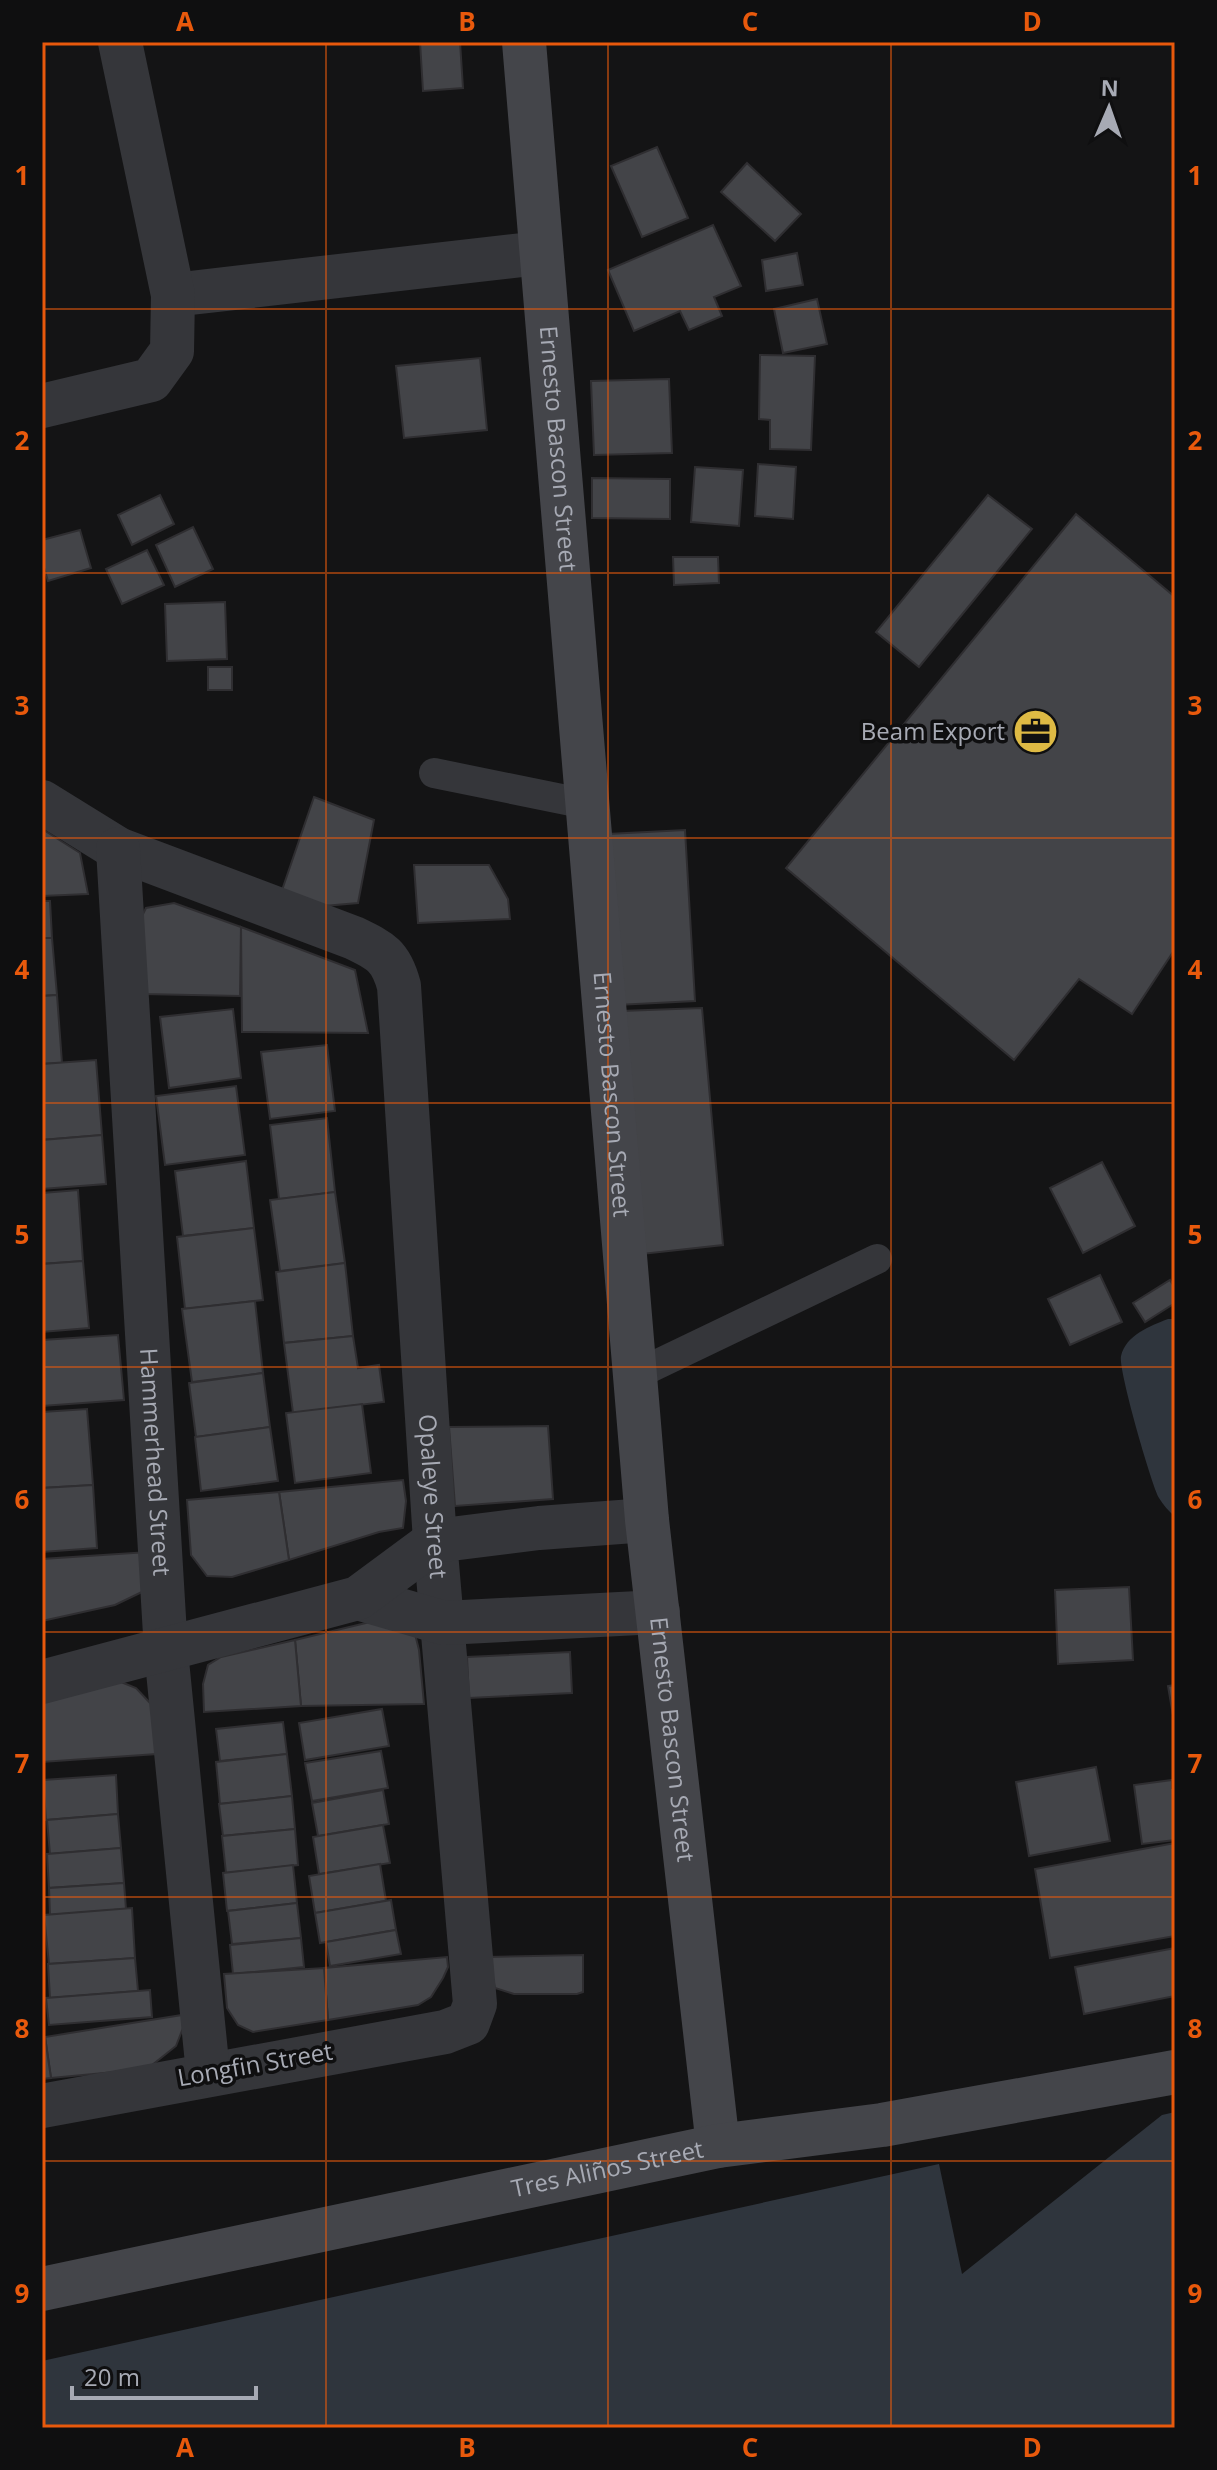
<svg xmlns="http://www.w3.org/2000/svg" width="1217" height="2470" viewBox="0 0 1217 2470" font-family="'Open Sans',sans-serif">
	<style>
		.water { fill: #2f353d }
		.building { fill: #434448; stroke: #2f2e31; stroke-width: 2 }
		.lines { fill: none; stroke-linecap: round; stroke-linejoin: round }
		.lane { stroke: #35363a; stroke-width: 30 }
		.street { stroke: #35363a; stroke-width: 44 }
		.secondary { stroke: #44454a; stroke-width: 44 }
		.grid { fill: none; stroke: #e8590c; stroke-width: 2; stroke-opacity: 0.55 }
		.labels { text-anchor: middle; stroke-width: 7; stroke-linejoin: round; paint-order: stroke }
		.street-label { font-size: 24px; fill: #a7aab4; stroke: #0f0f10 }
		.poi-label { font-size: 24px; fill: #a7aab4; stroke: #0f0f10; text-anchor: end }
		.neatline { fill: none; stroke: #e8590c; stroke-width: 3 }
		.grid-label { font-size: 26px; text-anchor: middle; font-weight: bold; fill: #e8590c }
	</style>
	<rect width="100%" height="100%" fill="#141415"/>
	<g class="water">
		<path d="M1168 1319H1175V1517C1169 1511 1163 1505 1159 1498 1151 1483 1118 1369 1121 1356 1126 1335 1150 1326 1168 1319Z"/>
		<path d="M1175 2112V2428H42V2361L939 2164 962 2274 1162 2115Z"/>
	</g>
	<g class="building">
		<path d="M420 42H460L463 88 423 91Z"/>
		<path d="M657 147 688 218 642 237 611 166Z"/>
		<path d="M747 163 801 214 775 241 721 192Z"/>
		<path d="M713 225 741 286 714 297 722 316 689 330 680 311 634 331 608 270Z"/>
		<path d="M797 253 803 285 766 291 762 260Z"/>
		<path d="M817 299 827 344 783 353 774 309Z"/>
		<path d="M760 355 815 356 811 450 770 449V420L759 419Z"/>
		<path d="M480 358 487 430 404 438 396 366Z"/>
		<path d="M669 379 672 453 594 455 591 381Z"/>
		<path d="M758 464 796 467 793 519 755 516Z"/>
		<path d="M695 467 743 470 739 526 691 522Z"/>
		<path d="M592 478 670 479V519L592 518Z"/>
		<path d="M160 495 174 524 132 545 118 515Z"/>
		<path d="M988 495 1032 529 919 667 876 632Z"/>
		<path d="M1076 514 1175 597V949L1132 1014 1079 979 1014 1060 786 868Z"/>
		<path d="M193 527 213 569 175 587 156 545Z"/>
		<path d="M80 530 91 568 48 581 42 561V540Z"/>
		<path d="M147 550 164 585 122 604 106 569Z"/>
		<path d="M673 557H718L719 583 674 585Z"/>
		<path d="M225 602 227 659 167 661 165 604Z"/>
		<rect x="208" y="667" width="24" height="23"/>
		<path d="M314 797 374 820 358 903 301 908 280 896Z"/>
		<path d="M42 829 80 853 88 894 42 896Z"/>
		<path d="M685 830 695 1001 617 1005 608 834Z"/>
		<path d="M414 865H489L508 899 510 919 418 923Z"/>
		<path d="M42 901H50L52 938H42Z"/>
		<path d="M174 903 241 927 240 996 143 994 141 918 146 908Z"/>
		<path d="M241 927 355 970 368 1033 242 1032Z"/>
		<path d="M42 938H52L57 995 42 996Z"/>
		<path d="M57 995 62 1063 42 1064V996Z"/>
		<path d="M702 1008 723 1245 642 1254 621 1011Z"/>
		<path d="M233 1009 241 1078 169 1088 160 1017Z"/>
		<path d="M327 1045 335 1111 270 1119 261 1052Z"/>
		<path d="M96 1060 102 1135 42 1140V1064Z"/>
		<path d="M236 1086 245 1155 165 1165 156 1096Z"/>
		<path d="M327 1118 335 1192 279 1199 270 1125Z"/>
		<path d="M102 1135 106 1184 42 1189V1140Z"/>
		<path d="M246 1161 254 1228 183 1236 175 1171Z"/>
		<path d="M1102 1162 1135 1226 1083 1253 1050 1188Z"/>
		<path d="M78 1190 83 1261 42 1264V1193Z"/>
		<path d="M335 1192 345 1263 280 1271 270 1200Z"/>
		<path d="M254 1228 263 1300 185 1309 177 1237Z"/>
		<path d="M83 1261 89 1328 42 1332V1264Z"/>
		<path d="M345 1263 353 1336 284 1343 276 1272Z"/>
		<path d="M1100 1275 1122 1322 1070 1345 1048 1299Z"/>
		<path d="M1170 1280 1175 1288V1303L1145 1322 1133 1303Z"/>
		<path d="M255 1301 263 1373 192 1382 182 1309Z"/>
		<path d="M118 1335 124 1400 42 1406V1340Z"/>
		<path d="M353 1336 358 1368 379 1365 384 1402 293 1413 284 1343Z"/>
		<path d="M263 1373 270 1427 196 1437 189 1383Z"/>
		<path d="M362 1404 371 1473 295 1483 286 1413Z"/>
		<path d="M87 1409 93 1485 42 1488V1412Z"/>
		<path d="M548 1426 553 1499 455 1506 449 1427Z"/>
		<path d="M270 1427 278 1481 201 1491 195 1437Z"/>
		<path d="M403 1480 406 1501 403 1528 379 1532 289 1560 279 1492Z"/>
		<path d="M93 1485 97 1548 42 1552V1488Z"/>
		<path d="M279 1492 289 1560 232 1577 207 1576 191 1555 187 1500Z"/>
		<path d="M148 1552 144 1591 115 1605 42 1621V1559Z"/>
		<path d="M1129 1587 1133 1660 1058 1664 1055 1590Z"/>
		<path d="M370 1622 414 1630 419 1650 424 1704 301 1706 295 1640Z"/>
		<path d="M295 1640 301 1706 204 1712 203 1684 208 1665 221 1657Z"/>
		<path d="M570 1652 572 1693 469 1698 467 1657Z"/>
		<path d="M121 1682 136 1688 151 1704 157 1754 42 1762V1702Z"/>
		<path d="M1175 1685V1727L1168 1686Z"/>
		<path d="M382 1709 389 1746 305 1760 299 1723Z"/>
		<path d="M283 1722 287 1754 220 1761 216 1729Z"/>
		<path d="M381 1751 388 1788 312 1801 305 1763Z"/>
		<path d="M287 1754 292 1796 220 1804 216 1762Z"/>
		<path d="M1096 1767 1110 1841 1029 1856 1016 1782Z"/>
		<path d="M116 1775 118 1814 46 1820 43 1780Z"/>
		<path d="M1172 1780V1788H1175V1840L1142 1844 1134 1785Z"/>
		<path d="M383 1790 389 1824 318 1836 312 1803Z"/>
		<path d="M292 1796 295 1829 223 1836 219 1804Z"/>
		<path d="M118 1814 121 1848 50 1854 47 1820Z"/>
		<path d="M383 1825 390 1863 319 1874 313 1837Z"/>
		<path d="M295 1829 298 1865 226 1873 222 1836Z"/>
		<path d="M1175 1843V1936L1050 1958 1035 1869Z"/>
		<path d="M121 1848 124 1883 49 1888 47 1854Z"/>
		<path d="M380 1864 386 1901 315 1913 309 1876Z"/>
		<path d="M293 1865 297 1903 227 1911 223 1873Z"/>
		<path d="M124 1883 126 1909 50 1915 49 1888Z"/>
		<path d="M391 1900 396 1930 320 1943 315 1913Z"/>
		<path d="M297 1903 301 1938 232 1944 228 1911Z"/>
		<path d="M132 1908 135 1958 49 1964 44 1915Z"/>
		<path d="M396 1930 401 1954 330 1966 326 1942Z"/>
		<path d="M301 1938 304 1967 233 1974 230 1945Z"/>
		<path d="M1175 1948V1996L1084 2014 1075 1967Z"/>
		<path d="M583 1955V1992L577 1994H514L495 1988 488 1957Z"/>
		<path d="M447 1957 448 1967 443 1978 431 1997 418 2005 328 2020 324 1968Z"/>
		<path d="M135 1958 138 1991 50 1998 48 1964Z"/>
		<path d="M324 1968 328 2020 253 2032 238 2025 227 2008 224 1974Z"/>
		<path d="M150 1990 152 2017 49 2025 46 1998Z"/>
		<path d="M182 2015 183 2028 176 2046 147 2069 51 2078 45 2037Z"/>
		<path d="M42 2037H45L51 2078 42 2079Z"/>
	</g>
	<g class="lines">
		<g class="lane">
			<path d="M434 773 586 804"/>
			<path d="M635 1375 877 1259"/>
		</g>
		<g class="street">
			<path d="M173 295 540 253"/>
			<path d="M42 406 151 380 172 351 173 295 120 42"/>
			<path id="s1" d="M42 802 118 849 354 938C381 951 391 956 399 986L435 1541 475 2004 468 2023 445 2032 42 2106"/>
			<path id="s2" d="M118 849 166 1651 208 2073"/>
			<path d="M358 1598 444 1623 658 1612"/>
			<path d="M42 1682 358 1598 435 1541 539 1528 647 1520"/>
		</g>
		<g class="secondary">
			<path id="s3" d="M524 42 647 1520 718 2146"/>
			<path id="s4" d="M42 2289 718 2146 882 2125 1175 2072"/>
		</g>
	</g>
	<path class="grid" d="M326 42V2428M608 42V2428M891 42V2428M42 309H1175M42 573H1175M42 838H1175M42 1103H1175M42 1367H1175M42 1632H1175M42 1897H1175M42 2161H1175"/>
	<defs>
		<symbol id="office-disc" viewBox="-11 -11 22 22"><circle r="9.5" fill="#deba44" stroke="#0f0f10"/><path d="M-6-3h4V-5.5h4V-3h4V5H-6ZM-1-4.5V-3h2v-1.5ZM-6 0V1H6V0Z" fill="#111"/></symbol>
	</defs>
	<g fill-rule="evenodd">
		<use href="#office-disc" x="1010" y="706" width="51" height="51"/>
	</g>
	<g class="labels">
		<g class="street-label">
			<text dy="8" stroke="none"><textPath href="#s3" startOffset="408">Ernesto Bascon Street</textPath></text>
			<text dy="8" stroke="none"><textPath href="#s3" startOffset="1056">Ernesto Bascon Street</textPath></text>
			<text dy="8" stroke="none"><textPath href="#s2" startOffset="614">Hammerhead Street</textPath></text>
			<text dy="8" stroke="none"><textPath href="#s1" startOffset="922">Opaleye Street</textPath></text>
			<text dy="8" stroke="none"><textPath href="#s3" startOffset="1704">Ernesto Bascon Street</textPath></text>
			<text transform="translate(255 2065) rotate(-10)" y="8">Longfin Street</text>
			<text dy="8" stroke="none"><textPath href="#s4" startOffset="578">Tres Aliños Street</textPath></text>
		</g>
		<g class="poi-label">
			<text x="1005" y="740">Beam Export</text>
		</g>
	</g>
	<rect width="1217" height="2470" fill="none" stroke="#0f0f10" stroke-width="88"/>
	<g transform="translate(1109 108) rotate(2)" stroke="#0f0f10" stroke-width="6" paint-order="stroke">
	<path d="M0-6L14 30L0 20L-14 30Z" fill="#a7aab4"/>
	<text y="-12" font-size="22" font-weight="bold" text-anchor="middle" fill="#a7aab4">N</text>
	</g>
	<path d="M72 2386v12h184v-12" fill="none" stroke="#a7aab4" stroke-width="4"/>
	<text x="84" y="2386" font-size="24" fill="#a7aab4" stroke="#0f0f10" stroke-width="6" paint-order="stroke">20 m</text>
	<rect x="44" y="44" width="1129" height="2382" class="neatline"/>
	<g class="grid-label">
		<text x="185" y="31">A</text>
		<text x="467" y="31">B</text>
		<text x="750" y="31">C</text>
		<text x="1032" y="31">D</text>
		<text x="22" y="185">1</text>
		<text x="1195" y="185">1</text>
		<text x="22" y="450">2</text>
		<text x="1195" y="450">2</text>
		<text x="22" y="715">3</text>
		<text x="1195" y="715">3</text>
		<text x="22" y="979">4</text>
		<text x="1195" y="979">4</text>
		<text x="22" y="1244">5</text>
		<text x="1195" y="1244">5</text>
		<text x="22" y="1509">6</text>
		<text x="1195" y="1509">6</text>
		<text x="22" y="1773">7</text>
		<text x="1195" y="1773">7</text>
		<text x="22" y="2038">8</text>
		<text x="1195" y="2038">8</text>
		<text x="22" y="2303">9</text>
		<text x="1195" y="2303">9</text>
		<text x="185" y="2457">A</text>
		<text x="467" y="2457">B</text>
		<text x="750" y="2457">C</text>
		<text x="1032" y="2457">D</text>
	</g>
</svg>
